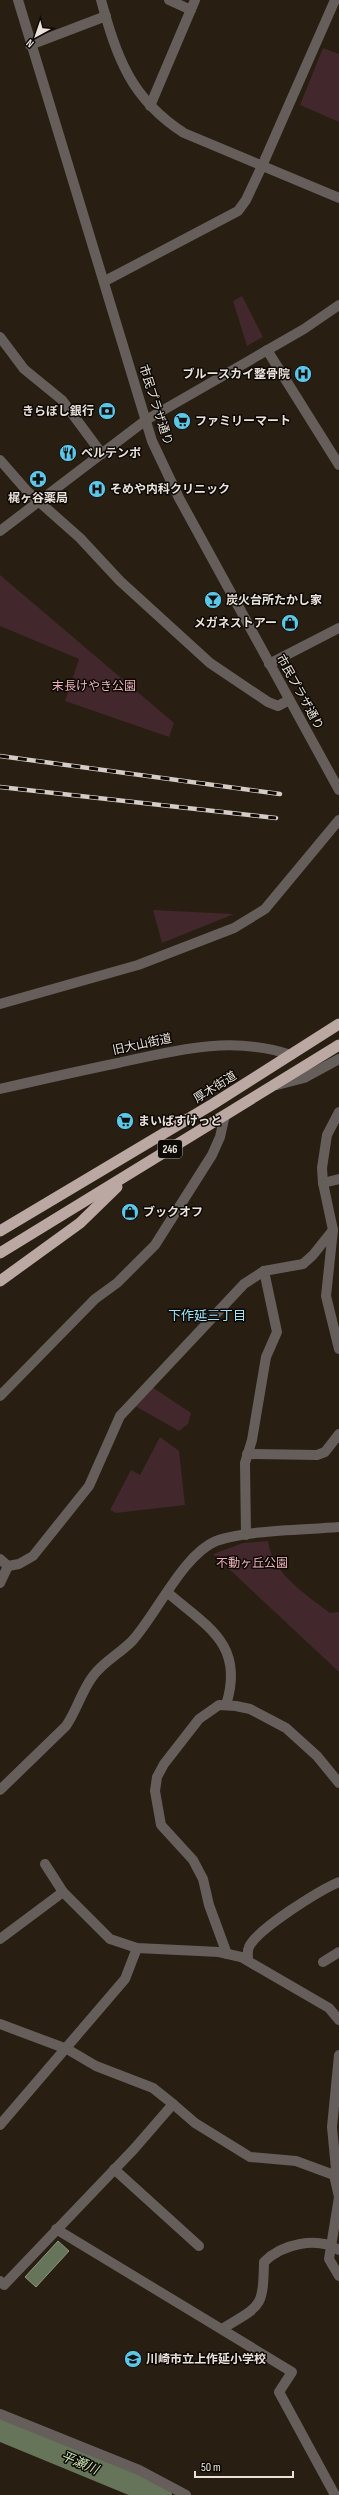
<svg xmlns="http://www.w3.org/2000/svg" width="339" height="2495" viewBox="0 0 339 2495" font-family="'Sofia Sans Condensed','Noto Sans JP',sans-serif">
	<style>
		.green { fill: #42272c }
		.water { fill: #66745a; stroke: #8d9580 }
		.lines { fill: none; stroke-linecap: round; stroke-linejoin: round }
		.river { stroke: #66745a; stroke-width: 24 }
		.minor { stroke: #665e5b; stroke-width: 10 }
		.tertiary { stroke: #665e5b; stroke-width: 10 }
		.trunk { stroke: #bba8a2; stroke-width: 11 }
		.rail-casing { stroke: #d5ccc5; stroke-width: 4.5 }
		.rail { stroke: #0d0905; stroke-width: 3; stroke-dasharray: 9; stroke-linecap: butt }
		.labels { text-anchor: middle; stroke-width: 3; stroke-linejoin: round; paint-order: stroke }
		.shield { fill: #0d0905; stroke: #a7a09a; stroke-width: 1 }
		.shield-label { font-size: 11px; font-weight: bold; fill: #e9e1da }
		.poi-label { font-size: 12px; font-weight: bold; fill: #e9e1da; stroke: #0d0905; text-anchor: start }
		.street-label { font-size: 12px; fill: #e9e1da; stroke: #0d0905 }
		.park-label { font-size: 12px; fill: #efb2bb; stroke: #0d0905 }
		.neighbourhood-label { font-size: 13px; fill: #9be4fc; stroke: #0d0905 }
		.water-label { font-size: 13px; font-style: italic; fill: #cae4b2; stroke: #0d0905 }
	</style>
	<rect width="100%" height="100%" fill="#281e12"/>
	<g class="green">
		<path d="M323 48 339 54V122L300 105Z"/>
		<path d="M242 296 263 337 247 346 233 301Z"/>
		<path d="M0 575 174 723 169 737 65 701 79 659 0 626Z"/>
		<path d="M153 910 234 914 162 943Z"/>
		<path d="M152 1387 191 1413 188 1424 179 1431 135 1406Z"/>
		<path d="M160 1437 179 1451 185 1505 116 1513 110 1510 131 1470 140 1475Z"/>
		<path d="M268 1541C272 1574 306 1594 330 1613L339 1612V1672L213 1554 243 1543Z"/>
	</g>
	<path class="water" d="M58 2241 69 2251 36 2287 25 2277Z"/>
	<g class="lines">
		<path class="river" d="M0 2429 160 2495"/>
		<g class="minor">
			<path d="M101 0C117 58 131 99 184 133L339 198"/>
			<path d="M169 0 191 10"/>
			<path d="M30 45 106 16"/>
			<path d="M150 106 195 0"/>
			<path d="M105 281 238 211 246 200 262 166 335 0"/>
			<path d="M0 337 24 369 62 400 102 454"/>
			<path d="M267 350 339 465"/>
			<path d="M0 460 27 491 80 538 120 581 210 663 268 702 278 706 289 700"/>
			<path d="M269 664 339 628"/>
			<path d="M0 1004 138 965 234 928 265 909 339 820"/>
			<path d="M0 1089C39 1080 79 1071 118 1063 176 1050 233 1035 291 1055"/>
			<path d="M339 1112 327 1135 322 1168 323 1183 333 1230 326 1296 339 1349"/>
			<path d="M323 1183 339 1179"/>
			<path d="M0 1396 95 1299 117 1283 155 1245 212 1155 220 1137 225 1115"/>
			<path d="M247 1454 317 1455 325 1452 339 1434"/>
			<path d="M246 1535 245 1463 252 1440 266 1357 277 1332 264 1271"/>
			<path d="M0 1559 8 1566 19 1564 33 1556 89 1486 120 1416 244 1284 264 1271 303 1264 313 1255 333 1230"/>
			<path d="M0 1583 8 1566"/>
			<path d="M168 1593C208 1627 245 1645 226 1705"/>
			<path d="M45 1864 63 1892"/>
			<path d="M0 1939 63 1892 110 1939 137 1948 219 1952 241 1957 329 2008 339 2020"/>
			<path d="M227 1954 209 1905 203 1879 193 1860 161 1825 155 1791 157 1777 164 1764 199 1719 219 1705 236 1706 250 1709 286 1728 317 1756 339 1783"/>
			<path d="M248 1959C248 1956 247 1951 249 1947 257 1929 320 1890 339 1882"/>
			<path d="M323 1962 339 1952"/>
			<path d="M0 2024 67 2049 96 2066 153 2088 173 2104 134 2149 4 2285 0 2281"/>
			<path d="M339 2055 332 2127 336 2169 334 2175 339 2197 329 2259 339 2276"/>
			<path d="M173 2104 195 2123 250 2157 296 2161 334 2175"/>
			<path d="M0 2125 125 1979 137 1948"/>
			<path d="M114 2169 199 2246"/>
			<path d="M56 2229 292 2372 279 2392 335 2495"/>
			<path d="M222 2329C261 2305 263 2309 264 2262 282 2244 317 2236 339 2250"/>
			<path d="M0 2414 139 2470 186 2495"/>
		</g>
		<g class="tertiary">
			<path d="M18 0 152 441 179 498 339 790"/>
			<path d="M0 531 146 420 304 329 339 305"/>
			<path d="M277 1085 304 1078 339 1059"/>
			<path d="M0 1790 66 1726C77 1710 81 1692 93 1676 104 1661 121 1653 133 1640 157 1613 184 1554 216 1541 246 1530 305 1530 339 1527"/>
		</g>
		<g class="trunk">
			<path d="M0 1231 213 1104 339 1024"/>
			<path d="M0 1253 339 1045"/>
			<path d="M0 1281 80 1223 117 1187"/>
		</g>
		<defs>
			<g id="rail">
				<path d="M0 756 280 794"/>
				<path d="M0 787 276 818"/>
			</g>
		</defs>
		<use href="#rail" class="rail-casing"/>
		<use href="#rail" class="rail"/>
	</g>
	<defs>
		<symbol id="hospital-disc" viewBox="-11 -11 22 22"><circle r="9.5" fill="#5dc7e8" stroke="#0d0905"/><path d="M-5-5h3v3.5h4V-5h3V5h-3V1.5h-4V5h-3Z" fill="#111"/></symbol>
		<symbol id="bank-disc" viewBox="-11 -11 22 22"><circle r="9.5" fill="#5dc7e8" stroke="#0d0905"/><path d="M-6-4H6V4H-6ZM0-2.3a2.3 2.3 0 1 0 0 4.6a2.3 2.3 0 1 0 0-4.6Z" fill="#111"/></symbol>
		<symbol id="supermarket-disc" viewBox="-11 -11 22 22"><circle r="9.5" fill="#5dc7e8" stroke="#0d0905"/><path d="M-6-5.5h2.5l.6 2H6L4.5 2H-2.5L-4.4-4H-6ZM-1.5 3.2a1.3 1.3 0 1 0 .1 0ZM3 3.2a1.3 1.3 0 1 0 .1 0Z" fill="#111"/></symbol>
		<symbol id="restaurant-disc" viewBox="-11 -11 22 22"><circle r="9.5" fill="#5dc7e8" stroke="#0d0905"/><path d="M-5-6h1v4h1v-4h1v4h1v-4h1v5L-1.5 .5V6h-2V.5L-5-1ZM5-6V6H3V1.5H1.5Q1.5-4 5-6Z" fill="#111"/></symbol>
		<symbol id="pharmacy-disc" viewBox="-11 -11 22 22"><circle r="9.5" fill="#5dc7e8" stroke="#0d0905"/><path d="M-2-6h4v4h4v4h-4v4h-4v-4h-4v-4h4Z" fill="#111"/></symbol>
		<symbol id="bar-disc" viewBox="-11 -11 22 22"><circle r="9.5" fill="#5dc7e8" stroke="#0d0905"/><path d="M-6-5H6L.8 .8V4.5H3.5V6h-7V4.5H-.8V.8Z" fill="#111"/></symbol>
		<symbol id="shop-disc" viewBox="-11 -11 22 22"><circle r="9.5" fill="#5dc7e8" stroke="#0d0905"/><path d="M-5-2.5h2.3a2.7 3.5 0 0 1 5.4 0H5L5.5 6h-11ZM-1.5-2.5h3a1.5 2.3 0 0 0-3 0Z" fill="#111"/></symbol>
		<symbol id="school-disc" viewBox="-11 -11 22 22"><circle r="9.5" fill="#5dc7e8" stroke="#0d0905"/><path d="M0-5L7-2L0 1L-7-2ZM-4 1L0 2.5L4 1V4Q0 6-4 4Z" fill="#111"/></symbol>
	</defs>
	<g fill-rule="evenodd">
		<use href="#hospital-disc" x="293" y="364" width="20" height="20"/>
		<use href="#bank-disc" x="97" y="401" width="20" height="20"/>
		<use href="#supermarket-disc" x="172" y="411" width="20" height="20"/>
		<use href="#restaurant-disc" x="58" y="443" width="20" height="20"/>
		<use href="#pharmacy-disc" x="28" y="469" width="20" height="20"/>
		<use href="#hospital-disc" x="87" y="479" width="20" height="20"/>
		<use href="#bar-disc" x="203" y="590" width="20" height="20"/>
		<use href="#shop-disc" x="280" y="613" width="20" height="20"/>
		<use href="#supermarket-disc" x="115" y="1111" width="20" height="20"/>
		<use href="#shop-disc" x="120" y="1202" width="20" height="20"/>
		<use href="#school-disc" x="123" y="2349" width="20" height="20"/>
	</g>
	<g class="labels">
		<rect class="shield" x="158" y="1140" width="24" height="18" rx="3"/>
		<g class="shield-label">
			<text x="170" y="1153">246</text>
		</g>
		<g class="poi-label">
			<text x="290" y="378" text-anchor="end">ブルースカイ整骨院</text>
			<text x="94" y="415" text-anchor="end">きらぼし銀行</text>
			<text x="195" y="425">ファミリーマート</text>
			<text x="81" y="457">ベルテンポ</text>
			<text x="110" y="493">そめや内科クリニック</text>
			<text x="38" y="502" text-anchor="middle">梶ヶ谷薬局</text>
			<text x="226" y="604">炭火台所たかし家</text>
			<text x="277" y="627" text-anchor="end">メガネストアー</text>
			<text x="138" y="1125">まいばすけっと</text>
			<text x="143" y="1216">ブックオフ</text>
			<text x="146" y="2363">川崎市立上作延小学校</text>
		</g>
		<g class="street-label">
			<text transform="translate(156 405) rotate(72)" y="4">市民プラザ通り</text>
			<text transform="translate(300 692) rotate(61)" y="4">市民プラザ通り</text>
			<text transform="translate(142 1044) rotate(-12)" y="4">旧大山街道</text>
			<text transform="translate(215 1087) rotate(-32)" y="4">厚木街道</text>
		</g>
		<g class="park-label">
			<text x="94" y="690">末長けやき公園</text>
			<text x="252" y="1567">不動ヶ丘公園</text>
		</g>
		<g class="neighbourhood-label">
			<text x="207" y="1320">下作延三丁目</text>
		</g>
		<g class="water-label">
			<text transform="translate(80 2462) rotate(23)" y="5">平瀬川</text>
		</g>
	</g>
	<g transform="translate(36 36) rotate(220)" stroke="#0d0905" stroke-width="3" paint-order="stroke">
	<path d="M0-3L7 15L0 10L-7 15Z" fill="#e9e1da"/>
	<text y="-6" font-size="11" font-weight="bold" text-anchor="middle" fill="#e9e1da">N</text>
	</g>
	<path d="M195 2471v6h98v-6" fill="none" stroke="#e9e1da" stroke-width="2"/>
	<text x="201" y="2471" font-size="12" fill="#e9e1da" stroke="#0d0905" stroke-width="3" paint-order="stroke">50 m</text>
</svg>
